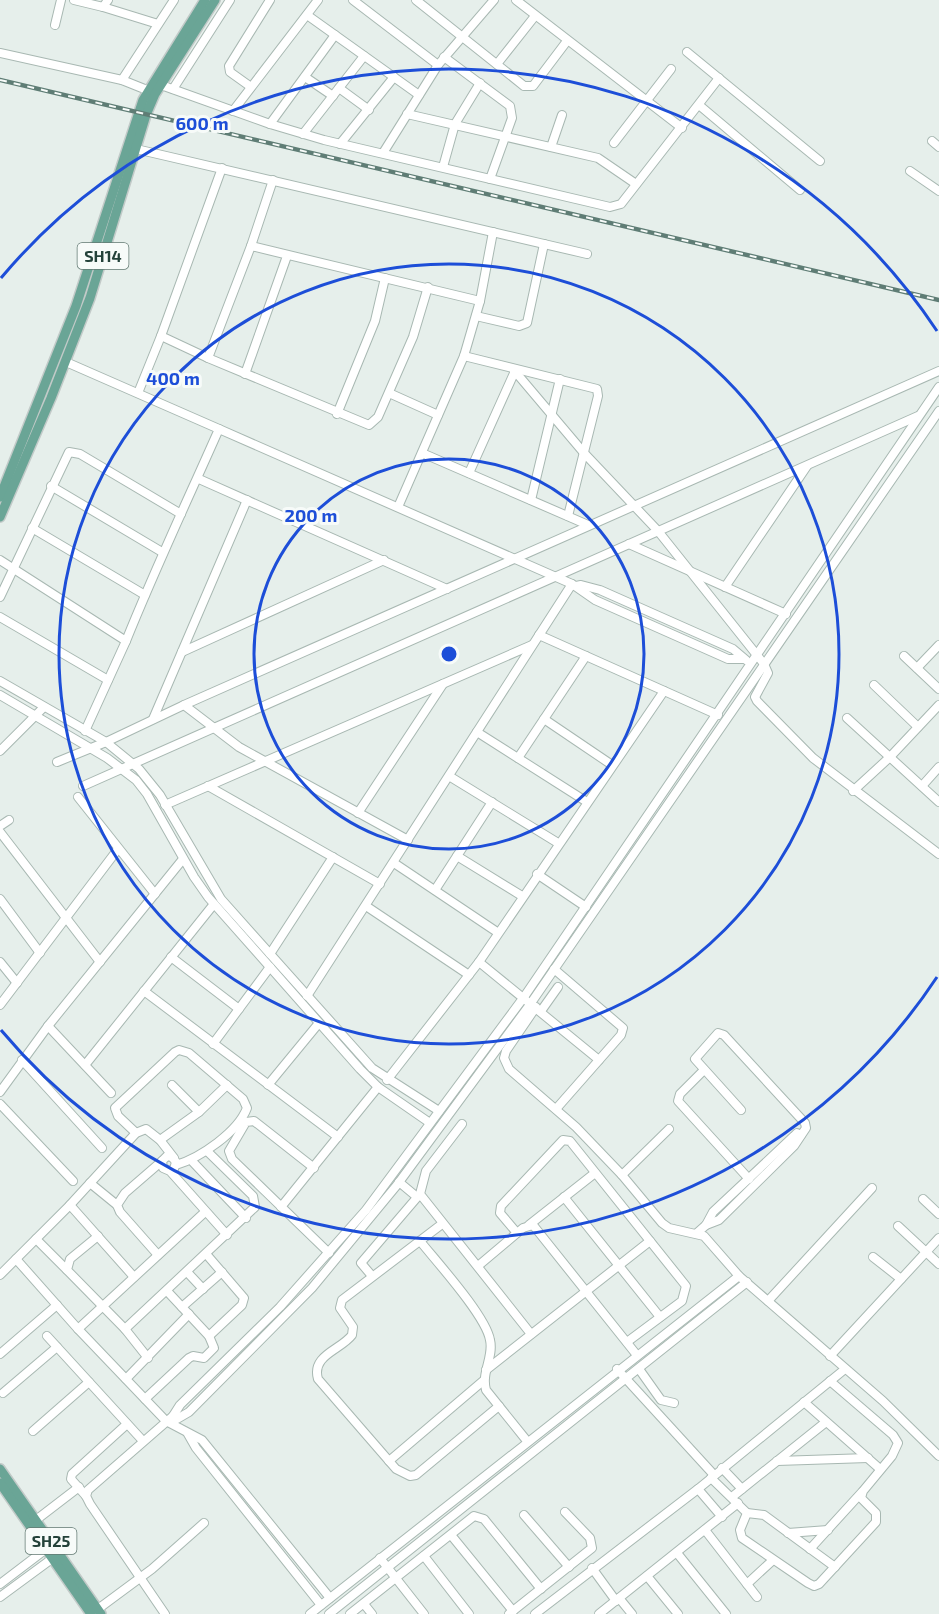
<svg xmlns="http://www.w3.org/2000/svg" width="939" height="1614" viewBox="0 0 939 1614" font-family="'Exo 2',sans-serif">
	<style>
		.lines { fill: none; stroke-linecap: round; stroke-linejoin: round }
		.minor-casing { stroke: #a8b8b2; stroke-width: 10 }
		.major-casing { stroke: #c2cac8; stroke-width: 12 }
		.minor { stroke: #fff; stroke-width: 8 }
		.major { stroke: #6aa596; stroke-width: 9 }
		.rail-casing { stroke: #5f7d75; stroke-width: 4.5 }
		.rail { stroke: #f7fbf9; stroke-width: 2; stroke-dasharray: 7; stroke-linecap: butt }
		.ring { fill: none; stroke: #1d4ed8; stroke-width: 3 }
		.labels { text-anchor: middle; stroke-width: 6; stroke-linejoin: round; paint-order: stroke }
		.shield { fill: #f7fbf9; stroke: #637a73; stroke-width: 1.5 }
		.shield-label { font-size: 16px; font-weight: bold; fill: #24423a }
		.centre { fill: #1d4ed8; stroke: #f7fbf9; stroke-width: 3 }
		.ring-label { font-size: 18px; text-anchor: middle; font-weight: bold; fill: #1d4ed8; stroke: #f7fbf9; stroke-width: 6; stroke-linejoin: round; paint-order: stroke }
	</style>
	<rect width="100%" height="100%" fill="#e6efeb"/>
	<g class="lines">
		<defs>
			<g id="minor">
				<path d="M74 0 103 7"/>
				<path d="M108 0 103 7 158 24"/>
				<path d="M353 0 438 65"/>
				<path d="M416 0 524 86H533L567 41"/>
				<path d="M516 0 682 128"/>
				<path d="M307 15 419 95"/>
				<path d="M55 25 61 0"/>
				<path d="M687 52 820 161"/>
				<path d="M0 53 122 80 152 92"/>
				<path d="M444 57 510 106 512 118 490 179"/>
				<path d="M497 64 535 16"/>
				<path d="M305 77 333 96"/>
				<path d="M122 80 174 0"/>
				<path d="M161 85 270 124 324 140 610 207 621 204 719 78"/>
				<path d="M251 87 230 72 229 66 270 0"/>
				<path d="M339 88 369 110"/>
				<path d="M173 89 230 0"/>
				<path d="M699 105 800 190"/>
				<path d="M233 111 318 0"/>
				<path d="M407 114 598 158 636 184"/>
				<path d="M270 124 335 35"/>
				<path d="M303 134 364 56"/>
				<path d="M932 141 939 147"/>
				<path d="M614 143 671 69"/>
				<path d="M340 144 394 77"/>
				<path d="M551 147 562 115"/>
				<path d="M136 149 587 254"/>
				<path d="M383 153 438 65 494 0"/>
				<path d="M443 167 455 124 480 83"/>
				<path d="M222 168 161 336 208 358 251 246 480 301"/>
				<path d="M910 171 939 191"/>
				<path d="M251 246 273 180"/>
				<path d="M476 316 519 326 527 323 544 244"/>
				<path d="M464 356 597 389 598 396 568 516"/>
				<path d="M208 358 369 425 378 417 413 337 428 287"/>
				<path d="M66 362 219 429C188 499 155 569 126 641"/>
				<path d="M513 369 584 453 658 531 764 664 768 673 755 697 757 701 813 758 939 854"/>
				<path d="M245 374 287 256"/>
				<path d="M138 393 161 336"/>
				<path d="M389 393 438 415"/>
				<path d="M337 414 375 321 385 278"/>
				<path d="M219 429 572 584 595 600 728 659H743"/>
				<path d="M422 453 588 525"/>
				<path d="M469 473 515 371"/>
				<path d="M199 479 447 589"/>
				<path d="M51 486 162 552"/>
				<path d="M531 500 560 379"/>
				<path d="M398 507 464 356 480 301 493 232"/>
				<path d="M32 528 145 595"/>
				<path d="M629 544 786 614"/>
				<path d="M0 560 126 641 85 731"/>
				<path d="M576 586 581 585 600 590 733 649 746 660"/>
				<path d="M725 587 807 466"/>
				<path d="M0 597 69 452 80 454 181 514"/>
				<path d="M0 617 108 680"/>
				<path d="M539 635 718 715"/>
				<path d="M182 652 384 560"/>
				<path d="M904 656 939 689"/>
				<path d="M917 668 939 645"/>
				<path d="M0 681 106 742 139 769 160 795 221 899 372 1068 439 1111"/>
				<path d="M874 685 918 727"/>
				<path d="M0 695 107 758 136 780 147 794 194 877 208 897 360 1069 378 1087 430 1123"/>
				<path d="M184 705 939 371"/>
				<path d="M847 718 939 802"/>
				<path d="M153 719 247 500"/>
				<path d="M544 719 612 765"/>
				<path d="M477 732 587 802"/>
				<path d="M0 751 44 707"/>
				<path d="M518 758 586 656"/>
				<path d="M57 762 106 742 184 705 239 747 408 840"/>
				<path d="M449 776 558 843"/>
				<path d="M83 786 918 416"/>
				<path d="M208 786 380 884"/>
				<path d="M922 786 939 767"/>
				<path d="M853 791 890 757 939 705"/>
				<path d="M78 797 155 894"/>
				<path d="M165 805 532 645"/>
				<path d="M358 813 443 684"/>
				<path d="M0 826 9 820"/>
				<path d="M0 832 100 962"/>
				<path d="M457 856 522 896"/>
				<path d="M394 863 497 932"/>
				<path d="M537 874 586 907"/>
				<path d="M435 890 492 802"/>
				<path d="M0 899 40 953"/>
				<path d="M366 906 469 975"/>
				<path d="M270 954 333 857"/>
				<path d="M171 957 239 1009"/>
				<path d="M0 962 17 983"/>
				<path d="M479 962 599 1060"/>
				<path d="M554 969 623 1028 621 1035 556 1109"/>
				<path d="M144 991 338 1137"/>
				<path d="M307 996 572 584"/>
				<path d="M0 1005 118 849"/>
				<path d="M536 1007 506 1051 504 1058 509 1069 576 1127 622 1175 662 1223 669 1228 704 1236 739 1276 883 1401 939 1456"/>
				<path d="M541 1011 558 987"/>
				<path d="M48 1026 111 1093"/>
				<path d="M213 1044 270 967"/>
				<path d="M22 1060 102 1148"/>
				<path d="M85 1065 214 904"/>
				<path d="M704 1070 680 1094 678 1101 749 1179"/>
				<path d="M387 1080 479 962 664 691"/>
				<path d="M172 1085 199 1112"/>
				<path d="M268 1085 319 1023"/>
				<path d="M0 1092 48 1026 183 859"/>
				<path d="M0 1104 73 1181"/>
				<path d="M462 1124 426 1171 420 1194 531 1334"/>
				<path d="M136 1133 118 1116 115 1108 175 1052 179 1050 189 1053 243 1099 247 1108C238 1132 200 1158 176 1165"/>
				<path d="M160 1140 199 1112 227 1085"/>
				<path d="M191 1160 246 1218"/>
				<path d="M314 1168 254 1121 246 1122 229 1151 232 1159 329 1253"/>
				<path d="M170 1171 174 1169 176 1162 172 1157 167 1156 162 1161 163 1168 170 1171 227 1235"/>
				<path d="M622 1175 669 1129"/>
				<path d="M399 1182 417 1197"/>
				<path d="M90 1183 117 1205"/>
				<path d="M564 1197 660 1317"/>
				<path d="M923 1199 939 1214"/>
				<path d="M70 1205 134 1277"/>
				<path d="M281 1207 378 1087"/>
				<path d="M442 1224 342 1300 340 1308 353 1327 352 1335C341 1350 311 1355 318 1379L396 1469 410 1476 416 1475 499 1406"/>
				<path d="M529 1225 595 1173"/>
				<path d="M706 1225 719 1220 794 1146 806 1128 805 1123 724 1035 718 1033 695 1059 741 1110"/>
				<path d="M898 1226 939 1264"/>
				<path d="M517 1233 500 1213 501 1206 563 1140 570 1141 686 1286 682 1301 627 1342"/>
				<path d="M697 1233 706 1225 713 1212 794 1136 797 1133 801 1135"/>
				<path d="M98 1236 70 1259 67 1270 125 1329 148 1358"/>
				<path d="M36 1239 67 1270"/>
				<path d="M420 1241C436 1261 486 1316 490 1340 494 1357 481 1372 486 1390L527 1441"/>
				<path d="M158 1255 120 1212 117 1205 125 1193 162 1161"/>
				<path d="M207 1255 244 1298 242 1305 209 1336"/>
				<path d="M873 1257 901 1279"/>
				<path d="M16 1259 78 1329 166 1421 202 1440 330 1598"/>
				<path d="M478 1266 523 1228 533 1225 636 1354"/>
				<path d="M188 1273 203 1289"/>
				<path d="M0 1275 70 1205 136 1133 146 1129 160 1140 174 1158"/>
				<path d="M372 1276 361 1263 420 1194"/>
				<path d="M768 1301 872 1188"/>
				<path d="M182 1307 222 1272"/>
				<path d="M78 1329 205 1212"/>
				<path d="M125 1329 255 1207 253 1196 207 1151"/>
				<path d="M47 1336 143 1441"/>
				<path d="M0 1354 57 1305"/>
				<path d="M830 1356 939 1238"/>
				<path d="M617 1369 714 1475"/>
				<path d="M639 1369 661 1400 674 1403"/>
				<path d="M486 1370 650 1241"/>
				<path d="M126 1379 189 1314"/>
				<path d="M3 1393 57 1347"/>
				<path d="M145 1399 189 1358 193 1356 204 1358 214 1348 209 1336 167 1291"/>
				<path d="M804 1402 880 1469"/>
				<path d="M173 1416 177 1419 189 1412 312 1288 397 1185 531 1003 939 411"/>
				<path d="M33 1431 89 1382"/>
				<path d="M188 1434 196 1448 321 1605"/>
				<path d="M389 1461 483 1381"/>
				<path d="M777 1461 868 1458"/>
				<path d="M722 1468 742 1489"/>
				<path d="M711 1478 747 1513 740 1530 742 1538 808 1583 814 1586 819 1584 876 1522V1513L861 1498 863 1491 892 1456 898 1443 893 1435 830 1381"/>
				<path d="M698 1489 722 1517"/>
				<path d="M86 1496 71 1479 72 1474 127 1424"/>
				<path d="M732 1497 826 1422"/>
				<path d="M747 1513 764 1515 835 1567"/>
				<path d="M524 1515 569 1567"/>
				<path d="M36 1520 79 1487"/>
				<path d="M705 1530 757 1597"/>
				<path d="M788 1533 828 1530"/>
				<path d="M451 1535 513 1611"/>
				<path d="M810 1549 862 1492"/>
				<path d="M677 1553 726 1614"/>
				<path d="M424 1556 469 1614"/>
				<path d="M380 1558 424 1614"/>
				<path d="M592 1568 616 1601"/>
				<path d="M647 1576 678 1614"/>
				<path d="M0 1584 46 1549"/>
				<path d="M747 1584 773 1560"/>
				<path d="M0 1597 53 1558"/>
				<path d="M619 1598 632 1614"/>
				<path d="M364 1604 372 1614"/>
				<path d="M98 1609 152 1569 204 1523"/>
				<path d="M165 1614 90 1504 86 1496 88 1490 173 1416 180 1405 280 1307 366 1210 524 997 939 387"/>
				<path d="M310 1614 739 1276"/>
				<path d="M329 1614 747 1282"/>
				<path d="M350 1614 474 1516 484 1519 541 1589"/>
				<path d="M509 1614 592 1548 590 1538 565 1512"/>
				<path d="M535 1614 698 1489 845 1369"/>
				<path d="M599 1614 738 1503"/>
			</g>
			<g id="major">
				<path d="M0 497 76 306 143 100 205 0"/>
				<path d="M0 517 51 398 90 298 146 115 155 94 215 0"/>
				<path d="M0 1469 101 1614"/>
				<path d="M0 1483 91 1614"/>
			</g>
		</defs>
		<use href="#minor" class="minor-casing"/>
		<use href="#major" class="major-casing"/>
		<use href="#minor" class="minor"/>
		<use href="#major" class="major"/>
		<defs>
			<path id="rail" d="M0 80 939 300"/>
		</defs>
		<use href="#rail" class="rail-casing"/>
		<use href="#rail" class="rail"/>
	</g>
	<g class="ring">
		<circle cx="449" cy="654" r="195"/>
		<circle cx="449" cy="654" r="390"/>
		<path d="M937 977A585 585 0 0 1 1 1030M1 278A585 585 0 0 1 937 331"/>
	</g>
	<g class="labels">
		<g class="shield">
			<rect x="77.5" y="243" width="51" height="26" rx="4.5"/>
			<rect x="25.5" y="1528" width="51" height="26" rx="4.5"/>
		</g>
		<g class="shield-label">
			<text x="103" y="262">SH14</text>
			<text x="51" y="1547">SH25</text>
		</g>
	</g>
	<circle cx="449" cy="654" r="9" class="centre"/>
	<g class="ring-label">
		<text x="202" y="130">600 m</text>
		<text x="173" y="385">400 m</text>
		<text x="311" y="522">200 m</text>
	</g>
</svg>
